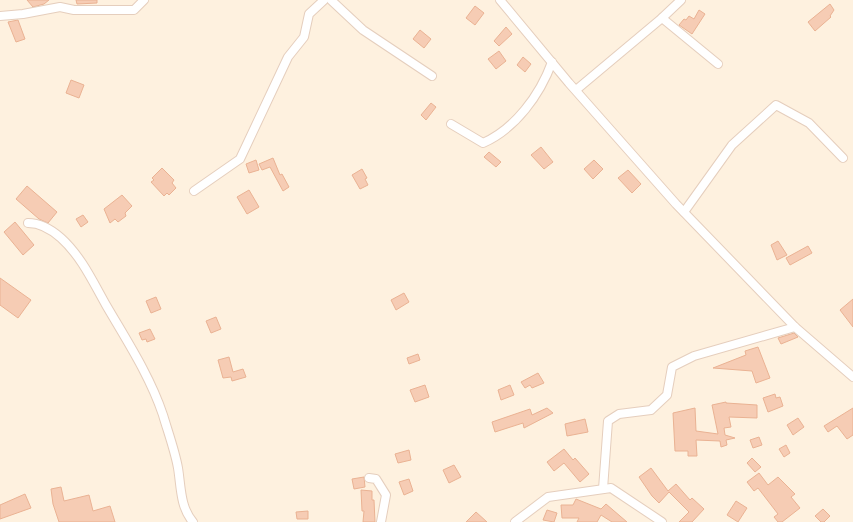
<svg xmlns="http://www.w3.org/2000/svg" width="853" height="522" viewBox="0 0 853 522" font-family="'Roboto Condensed',sans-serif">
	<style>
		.building { fill: #f6ccb4; stroke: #eab293 }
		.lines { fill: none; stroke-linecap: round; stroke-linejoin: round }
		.minor-casing { stroke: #e5cebd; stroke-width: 10 }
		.minor { stroke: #fff; stroke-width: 8 }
	</style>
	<rect width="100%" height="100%" fill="#fef1df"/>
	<g class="building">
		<path d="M27 0H49L44 4 33 7Z"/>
		<path d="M76 0H97V3L77 4Z"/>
		<path d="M830 4 834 10 830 16 831 17 815 31 808 22Z"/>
		<path d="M475 6 484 13 475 25 466 18Z"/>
		<path d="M699 10 705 14 692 34 679 25 684 19 686 20 689 16 694 19Z"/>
		<path d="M18 20 25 39 16 42 8 22Z"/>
		<path d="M506 27 512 34 499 46 494 41Z"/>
		<path d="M420 30 431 39 424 48 413 39Z"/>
		<path d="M499 51 506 61 496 69 488 59Z"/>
		<path d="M523 57 531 64 525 72 517 65Z"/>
		<path d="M71 80 84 85 79 98 66 93Z"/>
		<path d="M431 103 436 107 426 120 421 115Z"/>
		<path d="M541 147 553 162 544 169 531 155Z"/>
		<path d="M489 152 501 162 496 167 484 157Z"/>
		<path d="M273 158 280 175 282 174 289 187 283 191 270 167 262 170 259 164Z"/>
		<path d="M256 160 259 170 249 173 246 164Z"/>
		<path d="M594 160 603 169 593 179 584 169Z"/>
		<path d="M162 168 174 180 172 183 176 188 169 195 167 193 164 196 151 182 154 180 152 178Z"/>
		<path d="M362 169 367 178 365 179 368 185 360 189 352 175Z"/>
		<path d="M628 170 641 184 632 193 618 178Z"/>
		<path d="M27 186 57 212 48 223 39 219 16 199Z"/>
		<path d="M249 190 259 207 247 214 237 197Z"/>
		<path d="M122 195 132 206 125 213 126 216 118 222 115 219 110 223 104 209Z"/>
		<path d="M83 215 88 222 81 227 76 219Z"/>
		<path d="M15 222 34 245 23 255 4 232Z"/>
		<path d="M778 241 787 255 777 260 771 245Z"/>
		<path d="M808 246 812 253 790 265 786 258Z"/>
		<path d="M0 278 31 300 18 318 0 305Z"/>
		<path d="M404 293 409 302 396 310 391 300Z"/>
		<path d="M156 297 161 309 151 313 146 301Z"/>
		<path d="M853 299V327L840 310Z"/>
		<path d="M216 317 221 329 211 333 206 321Z"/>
		<path d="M150 329 155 339 147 342 146 339 142 340 139 333Z"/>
		<path d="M794 333 798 337 781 344 778 338Z"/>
		<path d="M758 347 770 378 756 383 752 371 713 368 746 355 745 351Z"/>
		<path d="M418 354 420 360 409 364 407 358Z"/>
		<path d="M229 357 233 372 243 369 246 377 232 381 231 377 223 378 218 360Z"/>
		<path d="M538 373 544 383 532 388 530 385 525 388 521 382Z"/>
		<path d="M425 385 429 397 415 402 410 390Z"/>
		<path d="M510 385 514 395 501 400 498 390Z"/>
		<path d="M775 394 776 398 780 397 783 406 768 412 763 398Z"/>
		<path d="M726 402V403L757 405V418L729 417 731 427 724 428 725 435 735 438 726 440 727 445 721 447 720 441 696 440 697 456H688V451H675L673 413 695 408 696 431 718 434 712 405Z"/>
		<path d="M547 408 553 413 524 428 523 423 495 432 492 422 530 409 532 415Z"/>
		<path d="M853 408V435L847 439 837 426 828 432 824 426Z"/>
		<path d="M798 418 804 427 793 435 787 425Z"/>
		<path d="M585 419 588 432 567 436 565 424Z"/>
		<path d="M759 437 762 445 753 448 750 440Z"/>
		<path d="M786 445 790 453 784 457 779 449Z"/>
		<path d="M564 449 573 460 575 458 589 474 580 482 564 463 554 471 547 462Z"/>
		<path d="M409 450 411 460 398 463 395 454Z"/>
		<path d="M752 458 761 467 755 472 747 463Z"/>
		<path d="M454 465 461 477 449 483 443 470Z"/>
		<path d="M651 468 668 491 676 484 690 500 692 498 704 509 692 522H679L689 512 669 492 659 503 652 496 639 477Z"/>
		<path d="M759 473 768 485 778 477 795 494 791 497 800 508 782 522H778L774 517 778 514 758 488 754 491 747 482Z"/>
		<path d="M364 477 365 487 354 489 352 479Z"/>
		<path d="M409 479 413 491 404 495 399 482Z"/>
		<path d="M61 487 64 501 89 495 93 511 110 506 115 522H59L53 504 51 489Z"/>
		<path d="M361 490 372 491V500H374L375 522H363L364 511H362Z"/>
		<path d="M25 494 31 508 0 519V505Z"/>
		<path d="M576 499 601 509 606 504 627 522H612L601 515 597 522H577L579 518H562L561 505H573Z"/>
		<path d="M736 501 747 508 738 522 727 515Z"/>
		<path d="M823 509 830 516 824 522H821L815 516Z"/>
		<path d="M547 510 557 513 554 522 543 520Z"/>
		<path d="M308 511V519H297L296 512Z"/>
		<path d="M476 512 487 522H466Z"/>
	</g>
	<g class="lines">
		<defs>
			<g id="minor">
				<path d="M331 0 363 30 432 76"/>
				<path d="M500 0 569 83 676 204 795 327 853 377"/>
				<path d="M0 16 23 14 60 7 74 10H134L144 0"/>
				<path d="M662 18 718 64"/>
				<path d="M576 90 662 18 681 0"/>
				<path d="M451 124 483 143C515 129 540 95 552 62"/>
				<path d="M194 191 240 159 288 57 304 37 309 14 324 0"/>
				<path d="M684 212 732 145 776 105 809 123 843 158"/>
				<path d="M28 223C40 223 52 230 61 238 81 256 93 282 106 305 127 341 150 376 163 415 168 432 175 451 178 468 181 486 180 507 193 522"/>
				<path d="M369 478 376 479 386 495 381 522"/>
				<path d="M603 489 608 421 619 414 651 410 667 395 672 367 694 356 795 327"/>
				<path d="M515 522 548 497 611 488 662 522"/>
			</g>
		</defs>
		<use href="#minor" class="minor-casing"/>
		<use href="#minor" class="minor"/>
	</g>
</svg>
